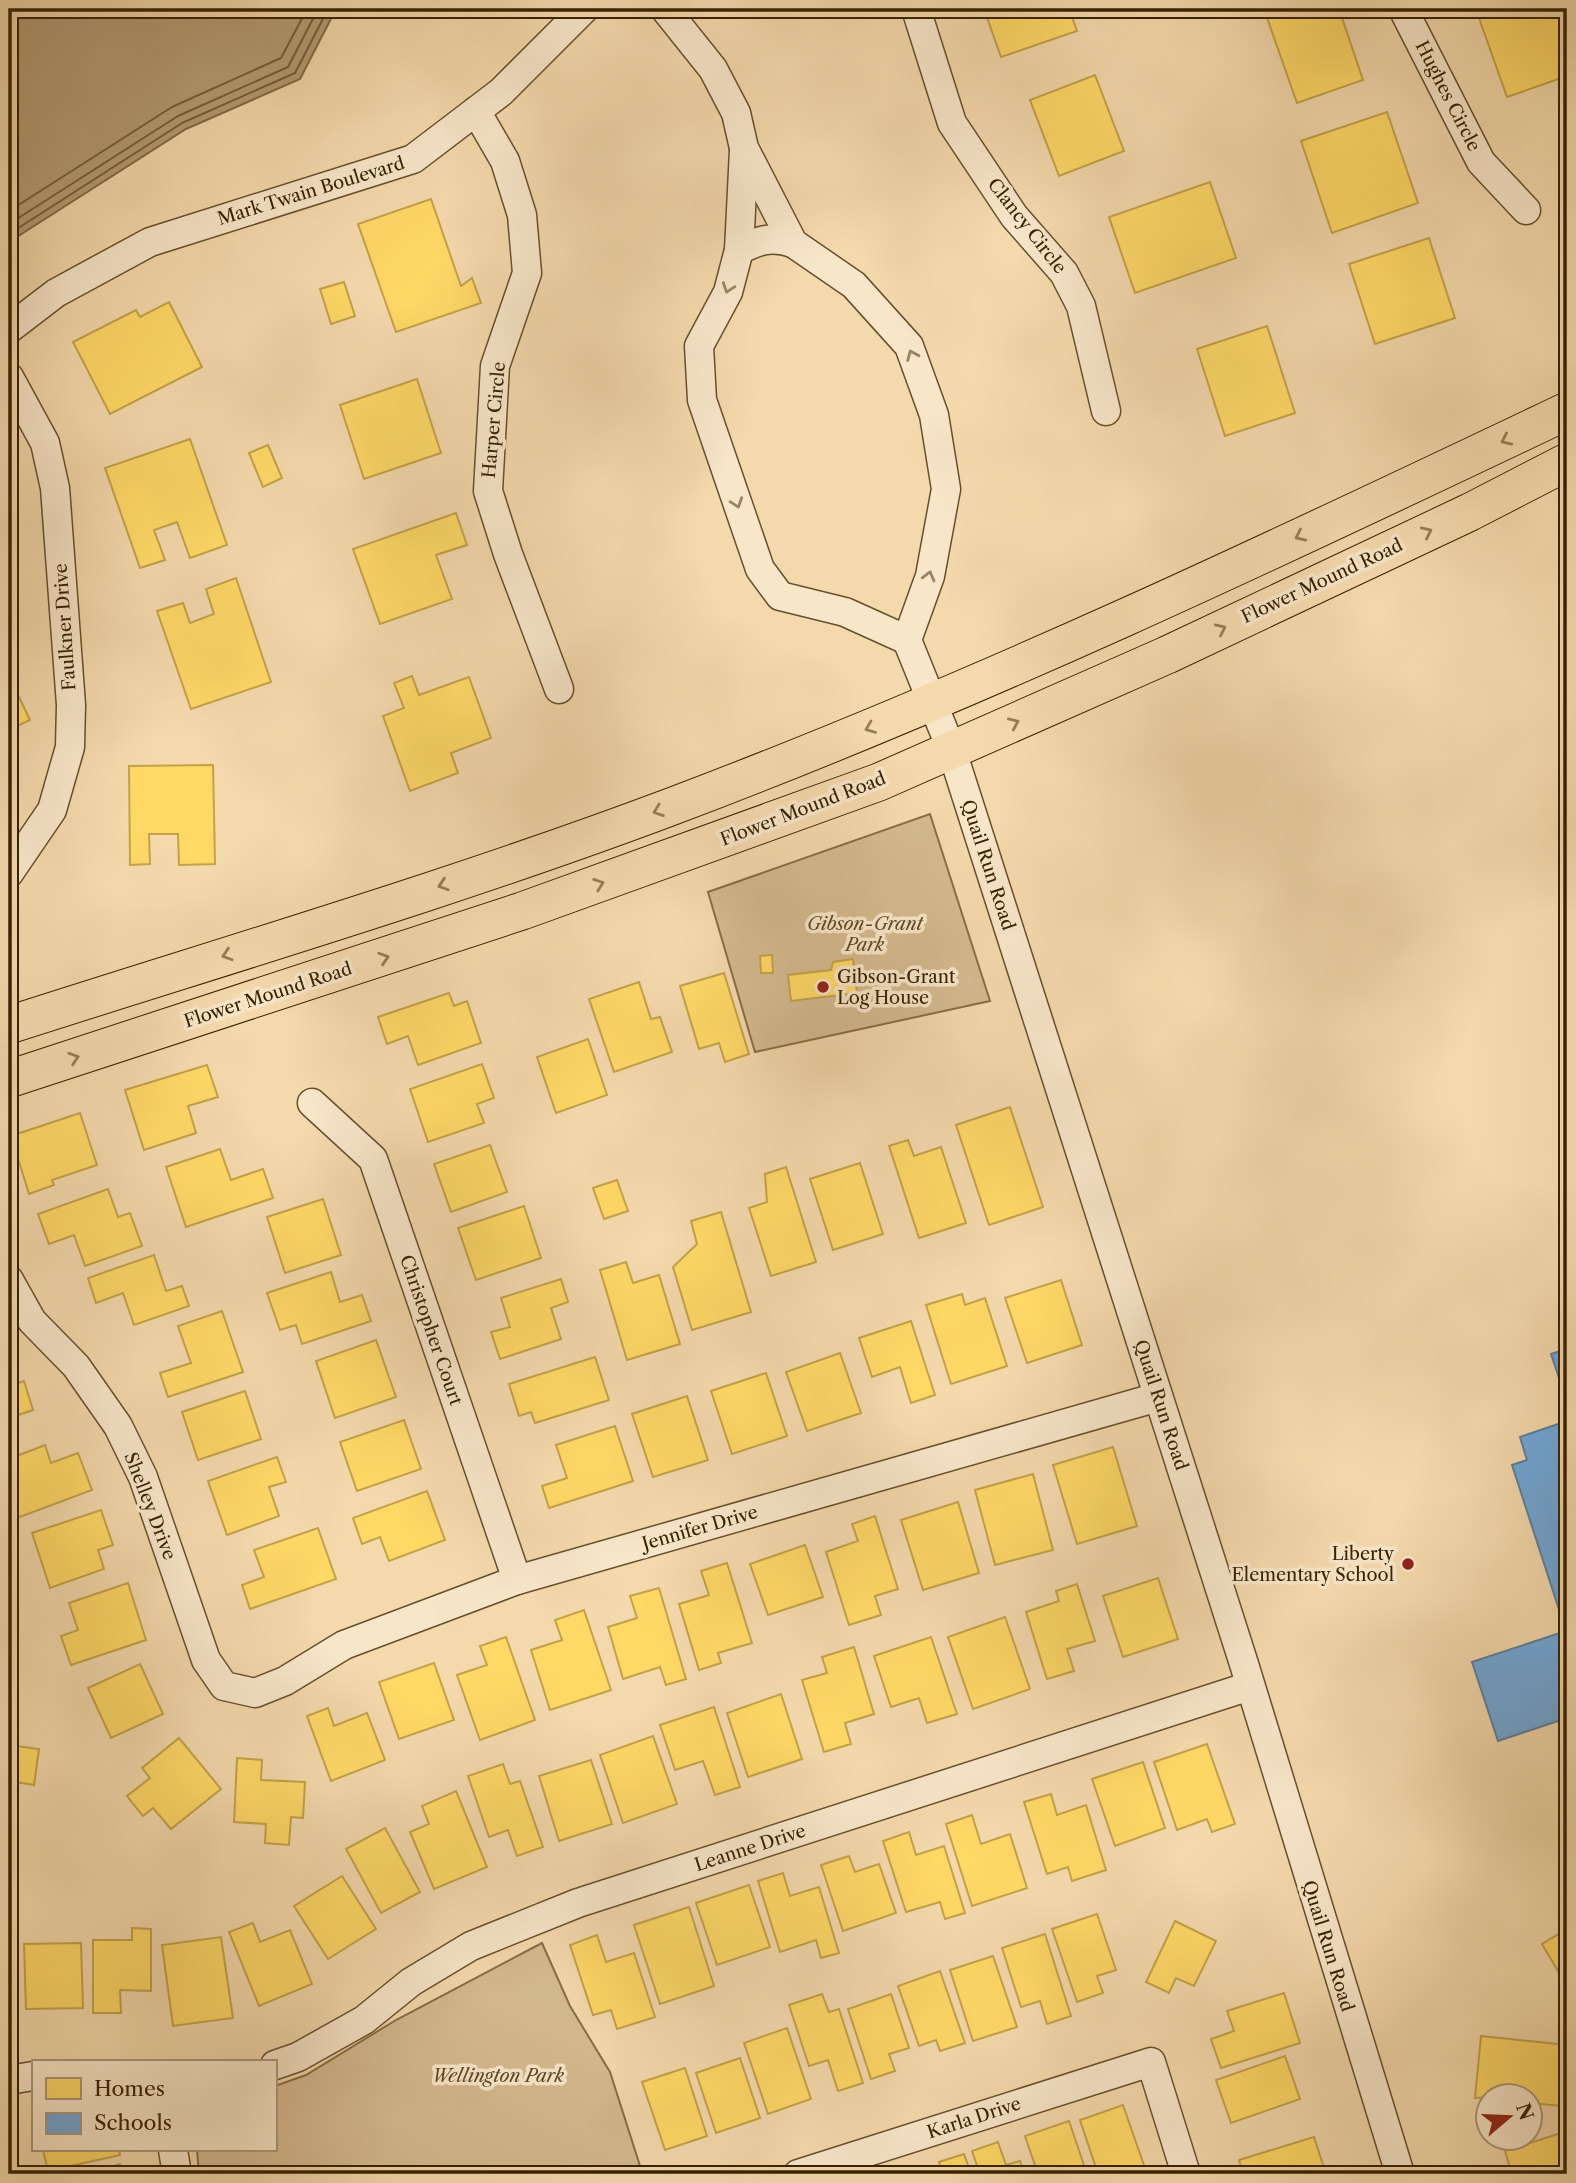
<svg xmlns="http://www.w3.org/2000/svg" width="1576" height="2183" viewBox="0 0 1576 2183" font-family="'Libre Caslon Text',serif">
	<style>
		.green { fill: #d4ba8f; stroke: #866e48; stroke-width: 2 }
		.water { fill: #b49b72; stroke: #826b45; stroke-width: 2 }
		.homes { fill: #ffd966; stroke: #c3a248; stroke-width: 2 }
		.schools { fill: #6fa8dc; stroke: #5e809a; stroke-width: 2 }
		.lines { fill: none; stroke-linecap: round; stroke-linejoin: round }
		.shore { stroke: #765e3a; stroke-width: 2 }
		.minor-casing { stroke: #66502c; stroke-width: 31 }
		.major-casing { stroke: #372201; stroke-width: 39 }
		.minor { stroke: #f8e6c9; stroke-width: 28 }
		.major { stroke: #f4d9ac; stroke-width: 37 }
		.oneway { stroke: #988465 }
		.oneway2 { stroke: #967e56 }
		.poi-dot { fill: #8f2418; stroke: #f8e6c9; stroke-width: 2.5 }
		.labels { text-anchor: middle; stroke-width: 7; stroke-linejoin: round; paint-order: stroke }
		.street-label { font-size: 18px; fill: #372201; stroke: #f8e6c9 }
		.park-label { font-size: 18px; font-style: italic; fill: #5e4824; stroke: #f8e6c9 }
		.poi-label { font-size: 18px; fill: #372201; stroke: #f8e6c9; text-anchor: start }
	</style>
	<rect width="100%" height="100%" fill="#f4d9ac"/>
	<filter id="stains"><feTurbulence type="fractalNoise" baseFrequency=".00286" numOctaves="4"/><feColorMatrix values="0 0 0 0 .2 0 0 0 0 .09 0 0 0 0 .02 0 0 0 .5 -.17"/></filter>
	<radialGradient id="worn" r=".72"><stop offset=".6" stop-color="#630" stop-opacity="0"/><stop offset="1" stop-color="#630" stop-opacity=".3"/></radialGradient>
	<g class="green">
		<path d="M930 814 990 1001 755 1052 708 892Z"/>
		<path d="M542 1943 570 2006 610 2072 641 2169 632 2174H199L197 2150H275V2086L306 2075 396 2020Z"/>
	</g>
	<path class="water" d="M9 9H336L300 79 186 129 9 242Z"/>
	<g class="homes">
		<path d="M984 9H1069L1077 31 1001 57Z"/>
		<path d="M1275 9H1339L1363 80 1297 103 1265 12Z"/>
		<path d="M1506 9H1567V76L1507 97 1479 18Z"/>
		<path d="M1095 75 1124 151 1059 176 1030 100Z"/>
		<path d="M1387 112 1418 203 1332 233 1301 141Z"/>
		<path d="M1210 182 1236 258 1135 293 1109 217Z"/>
		<path d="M431 199 461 286 472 278 481 303 396 332 358 224Z"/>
		<path d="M1429 238 1455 318 1375 344 1349 264Z"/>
		<path d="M344 282 355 316 331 324 320 289Z"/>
		<path d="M169 302 202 367 110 414 73 342 136 310 140 317Z"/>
		<path d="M1267 326 1295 413 1225 436 1197 349Z"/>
		<path d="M417 379 441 453 364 479 340 405Z"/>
		<path d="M190 439 227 545 190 558 177 522 154 530 165 560 140 568 105 468Z"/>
		<path d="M268 445 282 478 263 487 249 453Z"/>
		<path d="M456 513 467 545 436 555 452 599 380 624 353 549Z"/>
		<path d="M236 578 271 682 191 709 157 611 183 603 190 623 214 614 206 589Z"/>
		<path d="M9 676 30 720 9 730Z"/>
		<path d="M412 676 419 695 469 677 491 738 451 753 458 773 410 791 383 716 404 708 394 683Z"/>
		<path d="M213 765 215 864 179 865 178 834H149L150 864 130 865 129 766Z"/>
		<path d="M772 955 773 973H761L760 956Z"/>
		<path d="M853 959 857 993 791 1001 788 975 831 970 833 962Z"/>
		<path d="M724 973 749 1054 725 1062 719 1043 699 1049 680 986Z"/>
		<path d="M639 982 651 1019 660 1017 672 1052 614 1072 589 999Z"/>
		<path d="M449 993 454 1006 467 1001 481 1043 418 1065 408 1036 387 1044 378 1017Z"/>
		<path d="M588 1039 607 1095 556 1113 537 1057Z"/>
		<path d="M482 1064 494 1098 477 1104 484 1123 428 1142 410 1089Z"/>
		<path d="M207 1065 218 1097 188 1106 196 1133 144 1150 125 1090Z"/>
		<path d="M1010 1107 1043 1207 989 1225 956 1125Z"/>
		<path d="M80 1113 97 1165 52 1180 54 1185 29 1194 11 1136Z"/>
		<path d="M908 1140 914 1156 941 1147 966 1223 919 1238 889 1146Z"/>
		<path d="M490 1145 507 1192 451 1212 434 1164Z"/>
		<path d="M220 1149 231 1180 263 1169 273 1198 186 1227 166 1167Z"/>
		<path d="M860 1163 883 1234 833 1250 810 1179Z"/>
		<path d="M786 1167 816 1262 771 1276 749 1208 767 1202 765 1174Z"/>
		<path d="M617 1180 628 1211 604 1219 593 1188Z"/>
		<path d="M108 1189 118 1217 130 1213 142 1246 85 1266 74 1235 49 1244 38 1214Z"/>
		<path d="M323 1199 341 1255 285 1273 267 1217Z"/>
		<path d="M524 1206 541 1258 476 1280 458 1228Z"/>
		<path d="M721 1212 751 1312 692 1330 673 1267 697 1244 691 1221Z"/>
		<path d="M154 1255 166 1291 182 1286 189 1306 134 1325 123 1293 96 1303 88 1278Z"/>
		<path d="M626 1262 633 1283 659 1275 680 1344 627 1360 600 1270Z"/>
		<path d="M331 1272 340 1302 362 1295 371 1321 302 1344 296 1325 280 1330 267 1293Z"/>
		<path d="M561 1279 568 1302 551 1308 561 1339 500 1359 491 1332 510 1327 501 1298Z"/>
		<path d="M1061 1280 1082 1345 1027 1363 1005 1298Z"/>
		<path d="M962 1294 965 1305 985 1298 1007 1366 951 1384 926 1305Z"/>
		<path d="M222 1311 243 1372 168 1397 160 1373 191 1363 178 1326Z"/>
		<path d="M911 1321 935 1395 911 1403 900 1367 872 1377 859 1338Z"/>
		<path d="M376 1340 396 1397 335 1418 316 1361Z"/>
		<path d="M840 1353 861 1413 807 1431 786 1372Z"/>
		<path d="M595 1357 609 1400 535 1423 531 1412 519 1416 509 1384Z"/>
		<path d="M766 1373 787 1436 732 1454 711 1391Z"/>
		<path d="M24 1381 33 1410 9 1418V1386Z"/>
		<path d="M245 1391 261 1439 198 1460 182 1412Z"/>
		<path d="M687 1396 708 1460 653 1477 632 1414Z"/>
		<path d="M404 1420 421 1469 357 1491 340 1442Z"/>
		<path d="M615 1426 633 1481 549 1508 542 1486 567 1478 556 1445Z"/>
		<path d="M45 1445 51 1463 78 1453 92 1490 9 1521V1459Z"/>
		<path d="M1113 1447 1137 1526 1077 1544 1053 1465Z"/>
		<path d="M277 1457 286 1482 269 1487 279 1516 227 1535 208 1481Z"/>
		<path d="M1033 1474 1053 1550 995 1565 975 1490Z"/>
		<path d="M427 1491 445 1540 389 1561 380 1537 362 1544 353 1518Z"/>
		<path d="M958 1502 979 1573 923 1590 901 1520Z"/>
		<path d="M101 1510 113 1545 98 1550 104 1569 50 1588 32 1533Z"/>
		<path d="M875 1516 898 1589 875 1596 881 1615 849 1625 826 1552 858 1541 852 1524Z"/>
		<path d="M318 1528 336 1579 250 1609 242 1585 264 1577 254 1550Z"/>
		<path d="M805 1545 823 1597 768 1615 750 1564Z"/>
		<path d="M727 1563 752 1643 718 1653 721 1663 699 1670 679 1604 709 1595 701 1571Z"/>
		<path d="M1158 1578 1178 1639 1123 1657 1103 1596Z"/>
		<path d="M128 1583 146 1640 71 1665 61 1636 78 1630 69 1603Z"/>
		<path d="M1077 1584 1095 1641 1067 1649 1074 1671 1047 1679 1026 1612 1059 1601 1056 1591Z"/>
		<path d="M659 1588 686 1679 666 1685 660 1667 623 1679 608 1627 637 1618 630 1596Z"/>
		<path d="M584 1610 611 1690 550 1710 531 1650 562 1640 555 1620Z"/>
		<path d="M1005 1617 1030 1689 973 1709 948 1637Z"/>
		<path d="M506 1637 535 1720 480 1740 457 1675 487 1665 480 1646Z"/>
		<path d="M931 1637 957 1714 927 1723 919 1698 891 1707 874 1656Z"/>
		<path d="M854 1647 874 1714 845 1723 851 1744 824 1752 802 1680 827 1673 822 1657Z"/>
		<path d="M434 1663 454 1720 399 1739 379 1682Z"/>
		<path d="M140 1664 163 1714 111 1738 88 1688Z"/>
		<path d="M9 1676 16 1696 9 1699Z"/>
		<path d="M781 1694 802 1759 748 1777 727 1713Z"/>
		<path d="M714 1707 740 1787 715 1795 703 1761 675 1770 660 1725Z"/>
		<path d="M328 1708 334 1726 367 1713 385 1760 331 1781 307 1716Z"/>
		<path d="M653 1736 677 1804 623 1823 600 1755Z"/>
		<path d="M179 1738 221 1789 171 1829 153 1808 143 1816 127 1796 150 1778 142 1768Z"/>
		<path d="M1207 1744 1235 1824 1212 1832 1207 1819 1177 1830 1154 1762Z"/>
		<path d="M9 1745 39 1749 34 1785 9 1781Z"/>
		<path d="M237 1758 262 1760 261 1780 305 1782 303 1818 291 1817 289 1845 265 1843 266 1824 234 1822Z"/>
		<path d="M591 1760 612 1824 559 1841 539 1776Z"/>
		<path d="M1143 1762 1165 1828 1115 1846 1092 1779Z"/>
		<path d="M503 1764 510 1784 520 1781 543 1847 517 1856 508 1830 489 1837 468 1776Z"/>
		<path d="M456 1791 487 1867 434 1889 410 1832 429 1824 422 1806Z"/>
		<path d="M1051 1794 1057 1815 1086 1805 1106 1870 1072 1881 1068 1867 1047 1874 1024 1802Z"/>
		<path d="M972 1815 981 1844 1010 1834 1027 1888 972 1906 946 1824Z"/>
		<path d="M385 1828 420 1892 381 1913 346 1849Z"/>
		<path d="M909 1832 916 1855 944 1846 965 1913 945 1919 940 1902 906 1912 883 1841Z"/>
		<path d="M849 1856 855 1872 879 1864 896 1913 843 1931 821 1865Z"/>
		<path d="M783 1873 790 1896 819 1887 839 1953 821 1958 816 1940 780 1952 758 1881Z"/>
		<path d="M342 1876 376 1929 328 1959 294 1906Z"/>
		<path d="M749 1885 770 1947 717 1965 696 1903Z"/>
		<path d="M689 1907 714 1986 660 2004 634 1925Z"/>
		<path d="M1097 1914 1116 1970 1097 1976 1103 1993 1077 2002 1052 1929Z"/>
		<path d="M1175 1921 1216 1941 1194 1986 1176 1978 1169 1993 1146 1982Z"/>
		<path d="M253 1923 260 1942 290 1930 312 1984 259 2006 229 1932Z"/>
		<path d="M132 1928 151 1929V1991L120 1990 121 2013H93V1940H132Z"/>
		<path d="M1567 1929V1986L1542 1944Z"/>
		<path d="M1045 1934 1071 2016 1047 2024 1040 2001 1021 2007 1002 1948Z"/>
		<path d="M597 1935 606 1962 634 1953 655 2017 617 2029 611 2010 593 2015 570 1945Z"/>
		<path d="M221 1937 233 2018 173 2026 162 1945Z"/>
		<path d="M81 1943 83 2008 26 2009 24 1944Z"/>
		<path d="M993 1956 1017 2027 973 2041 950 1970Z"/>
		<path d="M9 1962 18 2010 9 2012Z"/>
		<path d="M940 1971 965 2043 940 2051 936 2040 919 2046 898 1986Z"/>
		<path d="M1284 1993 1300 2043 1221 2068 1211 2039 1234 2031 1227 2011Z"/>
		<path d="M822 1994 829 2012 839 2009 863 2083 838 2091 828 2060 809 2066 789 2005Z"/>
		<path d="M891 1994 909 2048 889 2054 895 2071 871 2079 848 2009Z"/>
		<path d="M787 2028 811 2099 768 2114 744 2043Z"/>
		<path d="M1481 2036 1567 2045 1561 2106 1530 2103V2096L1475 2098Z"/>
		<path d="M1285 2056 1300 2099 1231 2123 1216 2080Z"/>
		<path d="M740 2058 760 2118 716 2133 696 2073Z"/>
		<path d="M685 2068 707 2136 665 2150 642 2082Z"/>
		<path d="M1123 2105 1147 2174H1098L1080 2120Z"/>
		<path d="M1069 2121 1087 2174H1038L1025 2136Z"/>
		<path d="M1567 2131V2174H1512L1505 2151Z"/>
		<path d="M1314 2137 1326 2174H1243L1239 2160Z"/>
		<path d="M998 2142 1006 2165 1020 2161 1025 2174H980L972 2151Z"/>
		<path d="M43 2150H119L120 2155 48 2171Z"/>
		<path d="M964 2154 971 2174H943L939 2162Z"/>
		<path d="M120 2164 123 2174H89Z"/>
		<path d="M910 2168 912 2174H892Z"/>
	</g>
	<g class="schools">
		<path d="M1567 1349V1402L1551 1354Z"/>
		<path d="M1567 1421V1718L1498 1741 1472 1662 1566 1631 1512 1465 1527 1460 1520 1437Z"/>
	</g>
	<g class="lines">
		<g class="shore">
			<path d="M9 211 172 107 281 58 307 9"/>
			<path d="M9 224 178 116 288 67 318 9"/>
			<path d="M9 234 182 123 295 73 328 9"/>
		</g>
		<defs>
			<g id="minor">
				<path d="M665 9 713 69 736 113 744 148 793 243 854 285 909 346 934 415 946 489 930 576 907 640 952 751 1244 1664 1400 2174"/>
				<path d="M916 9 952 123 1014 216 1064 273 1081 306 1106 411"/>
				<path d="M1403 9 1481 162 1526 210"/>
				<path d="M476 111 505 161 522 215 527 273 495 366 488 491 508 554 559 689"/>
				<path d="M744 150 739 250 728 292 699 346 702 400 760 569 780 596 845 612 907 640"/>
				<path d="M739 250C759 240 771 236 793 243"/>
				<path d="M9 329 56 293 150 242 413 159 501 92 584 9"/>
				<path d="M9 377 45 443 55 488 71 705 70 747 52 810 9 873"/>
				<path d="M312 1103 373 1159 517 1580"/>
				<path d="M9 1280 32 1321 76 1366 118 1426 143 1477 206 1660 224 1686 255 1693 285 1681 344 1645 517 1580 1158 1397"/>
				<path d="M275 2065 298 2057 364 2020 411 1982 471 1946 578 1903 1250 1686"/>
				<path d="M9 2080 33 2076"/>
				<path d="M173 2150 177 2174"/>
				<path d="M798 2174 1151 2062 1186 2174"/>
			</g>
			<g id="major">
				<path d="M9 1025C230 954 455 888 673 806 978 691 1273 551 1567 411"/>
				<path d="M9 1079 522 911 879 782 1167 655 1470 512 1567 462"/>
			</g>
		</defs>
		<use href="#minor" class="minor-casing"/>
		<use href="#major" class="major-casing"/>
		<use href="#minor" class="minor"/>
		<use href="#major" class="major"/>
	</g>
	<defs><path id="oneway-chevron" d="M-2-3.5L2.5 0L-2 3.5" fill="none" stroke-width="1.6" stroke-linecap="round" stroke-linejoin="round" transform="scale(1.75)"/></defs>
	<g class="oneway">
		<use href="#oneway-chevron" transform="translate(728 288) rotate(109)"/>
		<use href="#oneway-chevron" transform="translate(912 355) rotate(-113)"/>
		<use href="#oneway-chevron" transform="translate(737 503) rotate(71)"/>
		<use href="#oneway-chevron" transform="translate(929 576) rotate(-75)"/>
	</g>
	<g class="oneway2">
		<use href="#oneway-chevron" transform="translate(1506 440) rotate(155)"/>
		<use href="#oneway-chevron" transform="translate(1427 532) rotate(-25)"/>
		<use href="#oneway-chevron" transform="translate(1300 536) rotate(155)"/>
		<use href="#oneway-chevron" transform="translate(1221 629) rotate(-25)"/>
		<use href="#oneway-chevron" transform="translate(1014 723) rotate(-24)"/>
		<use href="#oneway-chevron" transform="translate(870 728) rotate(158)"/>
		<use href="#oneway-chevron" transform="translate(658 811) rotate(160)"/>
		<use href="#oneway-chevron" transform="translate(599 884) rotate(-20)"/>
		<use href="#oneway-chevron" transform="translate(443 885) rotate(162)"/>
		<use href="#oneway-chevron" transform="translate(227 955) rotate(162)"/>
		<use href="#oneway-chevron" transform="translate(384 958) rotate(-18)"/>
		<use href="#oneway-chevron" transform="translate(74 1058) rotate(-18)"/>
	</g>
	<g class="poi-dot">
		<circle cx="823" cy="987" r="7"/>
		<circle cx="1408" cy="1564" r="7"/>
	</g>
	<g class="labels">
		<g class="street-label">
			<text transform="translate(1448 96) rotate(63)" y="6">Hughes Circle</text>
			<text transform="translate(311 191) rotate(-17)" y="6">Mark Twain Boulevard</text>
			<text transform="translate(1027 226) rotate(52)" y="6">Clancy Circle</text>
			<text transform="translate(494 420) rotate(-85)" y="6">Harper Circle</text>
			<text transform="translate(1322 581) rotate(-25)" y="6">Flower Mound Road</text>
			<text transform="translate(65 627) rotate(-94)" y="6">Faulkner Drive</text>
			<text transform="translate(803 809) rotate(-21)" y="6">Flower Mound Road</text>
			<text transform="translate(988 865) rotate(72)" y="6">Quail Run Road</text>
			<text transform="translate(268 995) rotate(-18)" y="6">Flower Mound Road</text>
			<text transform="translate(431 1330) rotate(71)" y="6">Christopher Court</text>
			<text transform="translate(1161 1405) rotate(72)" y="6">Quail Run Road</text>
			<text transform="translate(150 1506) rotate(69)" y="6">Shelley Drive</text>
			<text transform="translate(700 1528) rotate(-16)" y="6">Jennifer Drive</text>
			<text transform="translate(750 1848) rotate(-18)" y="6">Leanne Drive</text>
			<text transform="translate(1328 1946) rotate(73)" y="6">Quail Run Road</text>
			<text transform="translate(974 2118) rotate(-18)" y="6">Karla Drive</text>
		</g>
		<g class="park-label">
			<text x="865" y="930">Gibson-Grant<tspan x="865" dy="21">Park</tspan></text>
			<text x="498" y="2082">Wellington Park</text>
		</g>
		<g class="poi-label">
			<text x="837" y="983">Gibson-Grant<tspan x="837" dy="21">Log House</tspan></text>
			<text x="1394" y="1560" text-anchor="end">Liberty<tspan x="1394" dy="21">Elementary School</tspan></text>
		</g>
	</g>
	<rect width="1576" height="2183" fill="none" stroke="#f4d9ac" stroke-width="35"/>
	<rect x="10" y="10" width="1555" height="2162" fill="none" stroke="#372201" stroke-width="3.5"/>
	<rect x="18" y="18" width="1541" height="2148" fill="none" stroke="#372201" stroke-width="2"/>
	<rect x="32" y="2060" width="245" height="91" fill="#f8e6c9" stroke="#ab9879" stroke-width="2"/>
	<rect x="46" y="2078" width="35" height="21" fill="#ffd966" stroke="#ab9879" stroke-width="2"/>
	<text x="94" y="2096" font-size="21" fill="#372201">Homes</text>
	<rect x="46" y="2113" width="35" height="21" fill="#6fa8dc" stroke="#ab9879" stroke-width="2"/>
	<text x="94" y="2130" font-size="21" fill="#372201">Schools</text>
	<g transform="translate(1509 2117) rotate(71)"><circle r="33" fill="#f8e6c9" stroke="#ab9879" stroke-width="2"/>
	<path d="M0-5L12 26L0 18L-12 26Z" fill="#8f2418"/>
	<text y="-10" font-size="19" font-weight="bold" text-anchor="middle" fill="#372201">N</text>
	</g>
	<rect width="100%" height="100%" filter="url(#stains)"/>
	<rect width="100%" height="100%" fill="url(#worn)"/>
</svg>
